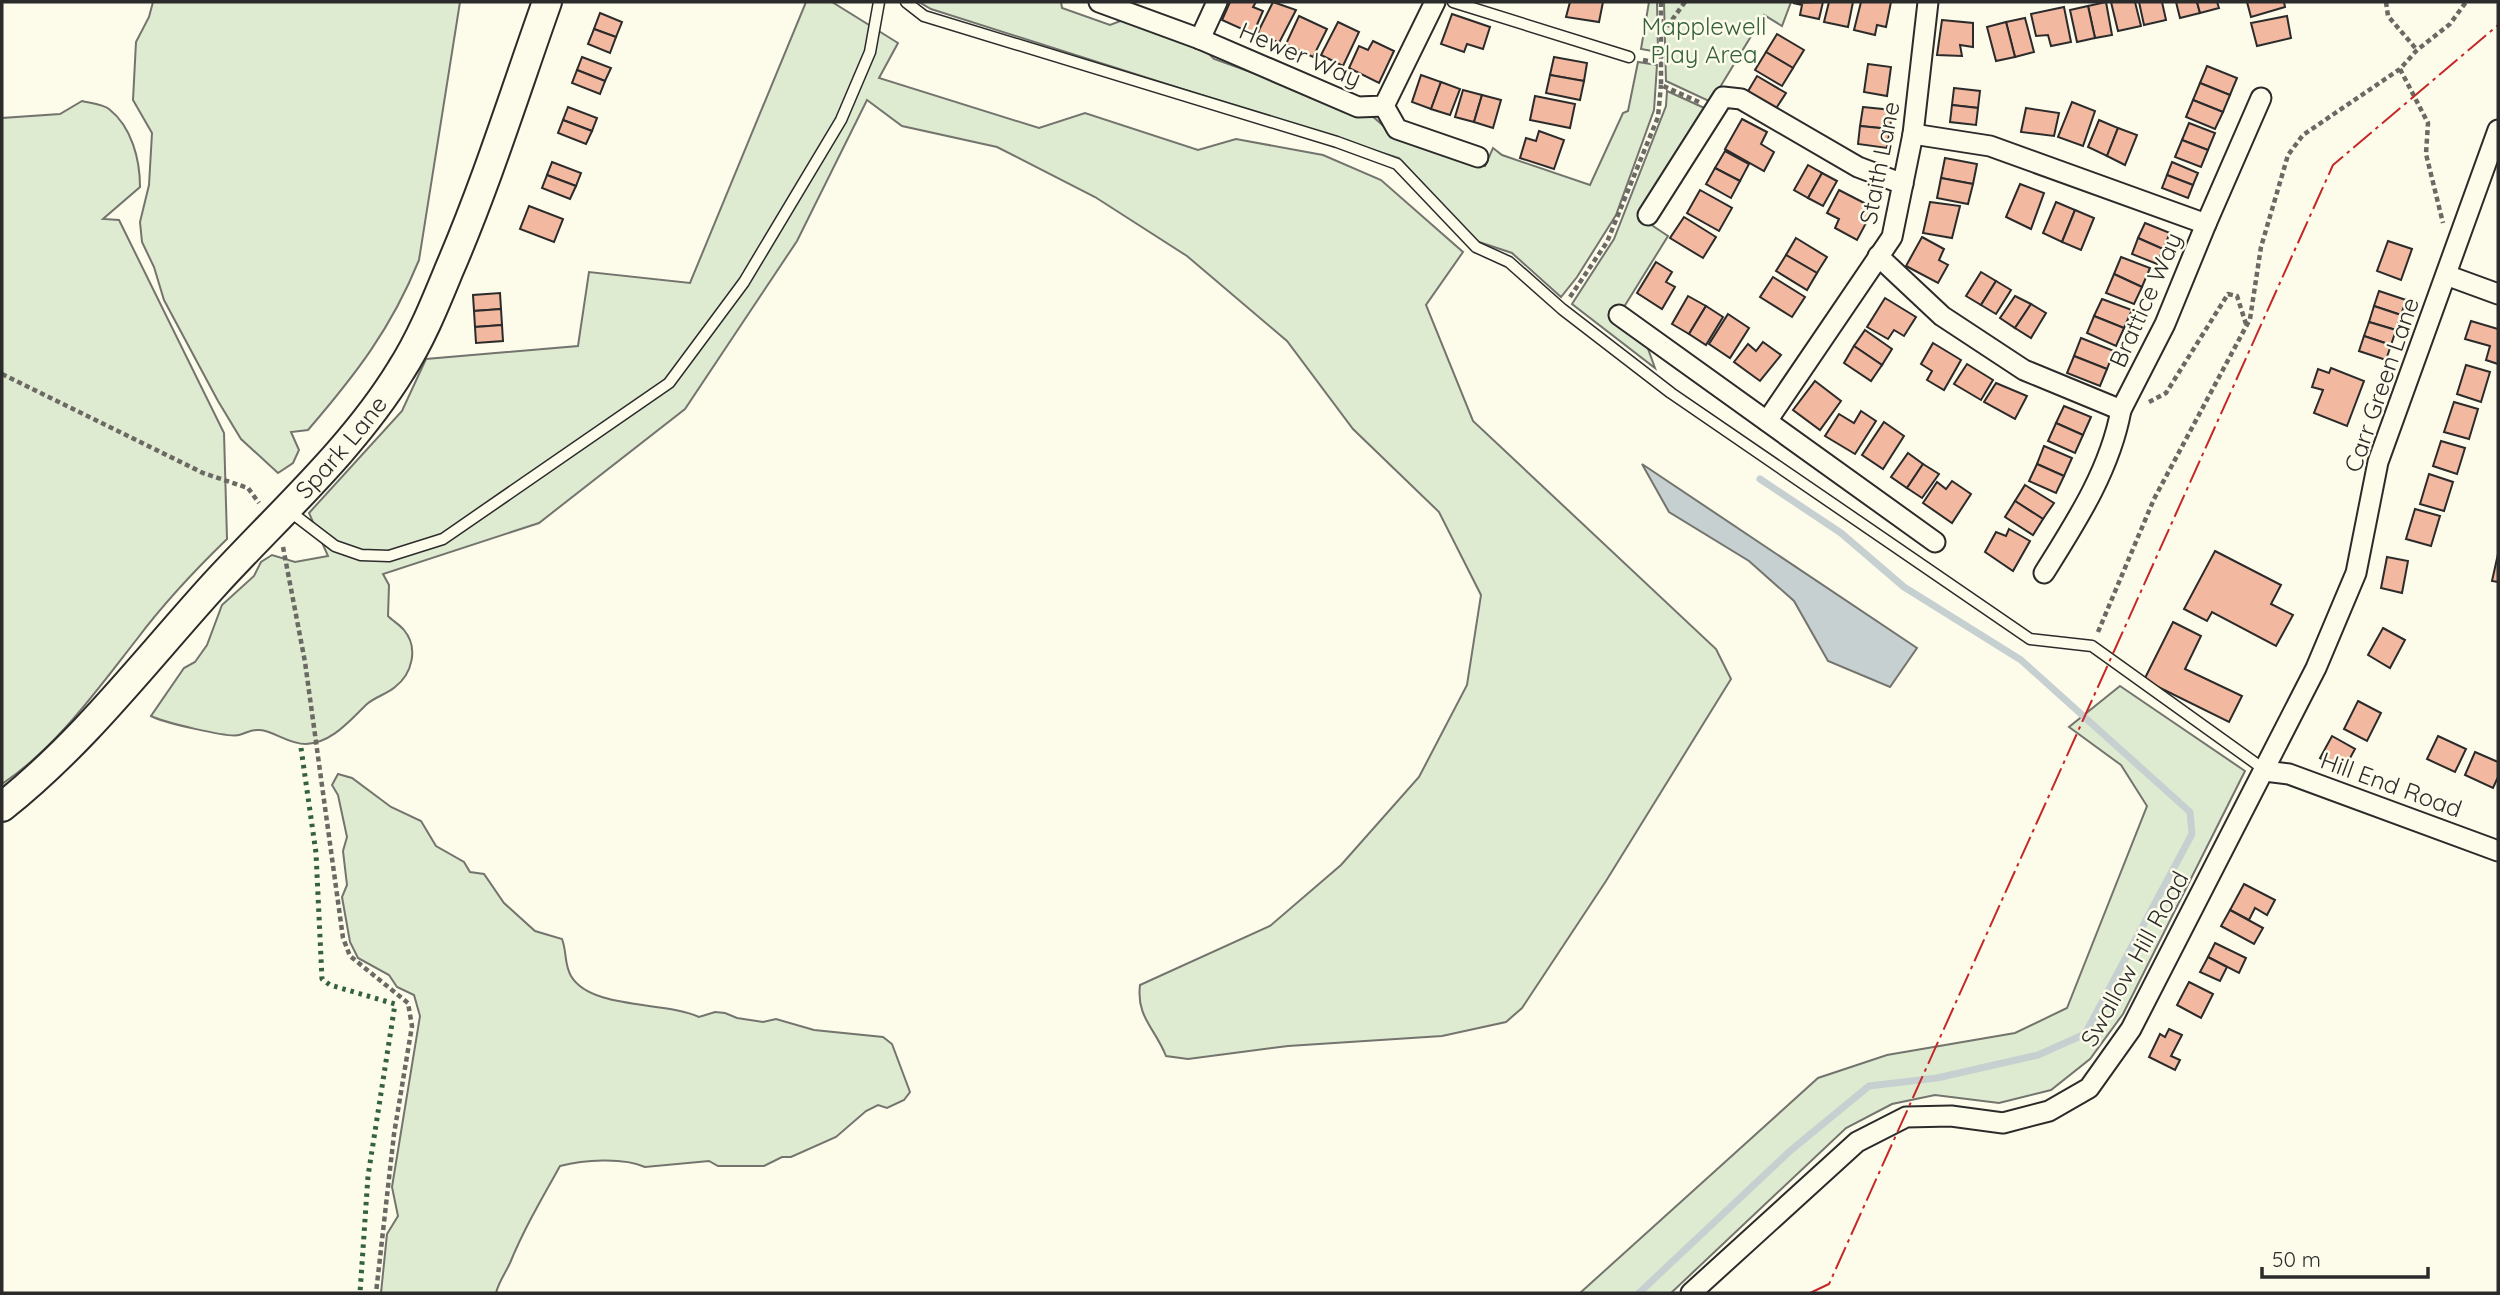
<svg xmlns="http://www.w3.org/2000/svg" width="2500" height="1295" viewBox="0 0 2500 1295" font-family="Quicksand,sans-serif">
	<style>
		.green { fill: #deebd1; stroke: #74746e; stroke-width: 2 }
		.water { fill: #c7d0d0; stroke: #74746e; stroke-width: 2 }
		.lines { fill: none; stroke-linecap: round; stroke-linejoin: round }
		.stream { stroke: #c7d0d0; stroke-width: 7 }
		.building { fill: #f2b8a0; stroke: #2b2b2b; stroke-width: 2 }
		.lane-casing { stroke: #2b2b2b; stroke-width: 13 }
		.street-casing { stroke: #2b2b2b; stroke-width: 23 }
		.secondary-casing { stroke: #2b2b2b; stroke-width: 32 }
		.path { stroke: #6a6964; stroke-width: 4.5; stroke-dasharray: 5 3.5; stroke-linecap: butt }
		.lane { stroke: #fdfbea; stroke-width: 10 }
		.street { stroke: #fdfbea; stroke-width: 19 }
		.secondary { stroke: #fdfbea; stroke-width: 28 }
		.hedge { stroke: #34623c; stroke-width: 5; stroke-dasharray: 3.5 5; stroke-linecap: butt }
		.power { stroke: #c62828; stroke-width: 2; stroke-dasharray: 24 5 3.5 5; stroke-linecap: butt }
		.labels { text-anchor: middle; stroke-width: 5; stroke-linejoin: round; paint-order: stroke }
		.park-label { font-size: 24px; fill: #34623c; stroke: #fdfbea }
		.street-label { font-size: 24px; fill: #2b2b2b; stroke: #fdfbea }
	</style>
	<rect width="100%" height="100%" fill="#fdfbea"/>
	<g class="green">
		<path d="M153 2H460L419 260C391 329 356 374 308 430L291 432 299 450 293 463 278 473 241 439 218 401 164 300 154 267 142 242 140 222 149 185 152 133 133 100 136 42 149 17Z"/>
		<path d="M806 2H832L898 43 879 78 1039 128 1085 113 1198 150 1236 139 1323 155 1381 180 1463 252 1426 305 1473 421 1716 649 1731 679 1606 881 1522 1008 1506 1022 1442 1036 1288 1046 1188 1059 1166 1056C1155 1028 1136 1017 1140 985L1270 926 1341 865 1419 777 1467 685 1481 595 1439 512 1353 429 1287 341 1187 256 1095 197 997 147 902 126 867 100 797 241 685 409 539 523 383 574 389 585 388 616C393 621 400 625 404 630 419 648 412 674 395 687 387 694 375 697 367 704 350 720 332 743 306 744 288 744 274 731 260 730 251 729 247 733 239 735 228 738 162 722 151 716L184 668 195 662 207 645 222 605 254 576 261 562 272 555 295 562 328 556 309 513 402 411 426 359 578 346 589 272 690 283Z"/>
		<path d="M919 2H1061L1062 8 1110 25 1123 20 1203 48 1214 59 1371 115 1394 135 1485 166 1493 148 1502 155 1590 185 1623 113 1628 111 1638 62 1657 65 1654 110 1616 215 1577 277 1561 297 1512 253 1476 241 1399 158 931 9Z"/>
		<path d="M1649 2H1657L1658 52 1641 49Z"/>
		<path d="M1664 2H1791L1782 26 1764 15 1711 102 1666 81Z"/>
		<path d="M1667 91 1711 111 1644 220 1668 236 1619 315 1643 335 1655 368 1572 304 1614 239 1666 106Z"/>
		<path d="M82 101C90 103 103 104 109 109 132 127 140 160 140 187L103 219 119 220 224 433 227 539C194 571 164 603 137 639 97 690 56 748 2 784V118L60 114Z"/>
		<path d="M2120 686 2245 771 2123 1014 2090 1059 2051 1090 1999 1103 1935 1095 1892 1104 1846 1128 1671 1293H1580L1818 1078 1887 1055 2015 1033 2067 1008 2147 806 2121 765 2069 727Z"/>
		<path d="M338 774 352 778 391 807 421 821 436 846 464 862 470 872 484 874 504 903 535 931 562 939C567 952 564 964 571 976 591 1010 666 1001 699 1017L715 1012 725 1013 737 1018 763 1022 776 1019 814 1030 883 1037 892 1044 910 1092 904 1100 887 1108 878 1105 866 1111 836 1137 791 1157H782L764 1166H718L709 1161 645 1167C623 1157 583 1160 560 1166 542 1198 524 1229 510 1263 505 1274 499 1281 496 1293H381L387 1234 398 1216 392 1187 420 1016 414 995 397 987 389 975 358 958 350 942 342 897 347 885 343 851 347 837 338 795 332 785Z"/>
	</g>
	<path class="water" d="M1642 464 1917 648 1890 687 1828 661 1794 601 1749 561 1669 512Z"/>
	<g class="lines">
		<path class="stream" d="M1639 1293 1790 1151 1869 1086 1937 1078 2038 1055 2085 1034 2192 834 2190 812 2021 660 1904 587 1841 533 1760 479"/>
	</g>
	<g class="building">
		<path d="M1230 2H1256L1253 7 1263 11 1253 34 1222 20Z"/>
		<path d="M1273 2 1296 10 1279 43 1258 32Z"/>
		<path d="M1570 2H1603L1599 22 1566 17Z"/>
		<path d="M1823 2 1819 19 1800 15 1802 5 1793 3Z"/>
		<path d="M1829 2H1853L1848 27 1824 22Z"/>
		<path d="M1861 2H1891L1886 27 1877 25 1875 35 1854 30Z"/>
		<path d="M2106 2 2112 35 2095 38 2088 6Z"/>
		<path d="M2111 2H2135L2141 26 2118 31Z"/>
		<path d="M2139 2H2162L2166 20 2144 25Z"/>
		<path d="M2176 2H2197L2200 13 2180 18Z"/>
		<path d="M2197 2H2217L2219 8 2200 13Z"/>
		<path d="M2247 2H2284L2285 7 2251 17Z"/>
		<path d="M2088 6 2095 38 2077 42 2070 10Z"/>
		<path d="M2064 7 2071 42 2051 46 2048 35 2036 36 2031 14Z"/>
		<path d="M600 13 622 22 616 37 594 29Z"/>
		<path d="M1452 14 1490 27 1483 49 1467 44 1464 52 1441 44Z"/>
		<path d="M1299 16 1327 29 1313 57 1286 44Z"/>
		<path d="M2287 16 2291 38 2257 46 2251 23Z"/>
		<path d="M2025 18 2034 52 2015 57 2006 22Z"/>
		<path d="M1942 20 1973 23V47L1960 45 1962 56 1937 55Z"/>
		<path d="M1338 22 1359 32 1343 66 1321 55Z"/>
		<path d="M2006 22 2015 57 1996 61 1987 27Z"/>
		<path d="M594 29 616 37 610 53 588 44Z"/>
		<path d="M1777 34 1804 50 1793 68 1766 52Z"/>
		<path d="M1373 41 1394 51 1379 83 1349 68 1359 46 1368 50Z"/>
		<path d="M1766 52 1793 68 1782 86 1755 70Z"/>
		<path d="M582 57 611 68 605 81 577 70Z"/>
		<path d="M1554 57 1587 63 1584 81 1550 75Z"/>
		<path d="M1868 64 1891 67 1887 96 1864 92Z"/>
		<path d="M2207 66 2237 78 2230 95 2200 83Z"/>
		<path d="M577 70 605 81 600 94 572 83Z"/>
		<path d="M1421 75 1441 82 1431 109 1412 102Z"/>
		<path d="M1550 75 1584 81 1580 100 1546 93Z"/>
		<path d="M1757 76 1786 93 1775 110 1747 93Z"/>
		<path d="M1441 82 1460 89 1450 115 1431 109Z"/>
		<path d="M2200 83 2230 95 2223 112 2193 100Z"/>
		<path d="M1954 88 1980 91 1978 108 1952 105Z"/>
		<path d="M1463 90 1482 95 1474 122 1455 117Z"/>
		<path d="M1482 95 1501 100 1493 128 1474 122Z"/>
		<path d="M1535 96 1575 104 1570 128 1530 120Z"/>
		<path d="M2193 100 2223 112 2215 129 2186 117Z"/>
		<path d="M2072 102 2095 111 2083 146 2058 137Z"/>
		<path d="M1952 105 1978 108 1976 125 1950 122Z"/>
		<path d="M568 107 597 118 592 131 563 120Z"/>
		<path d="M1863 107 1892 110 1890 129 1860 126Z"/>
		<path d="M2026 108 2059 113 2054 136 2021 132Z"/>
		<path d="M1742 119 1767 132 1761 144 1774 152 1764 171 1725 149Z"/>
		<path d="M563 120 592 131 586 144 558 133Z"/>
		<path d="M2099 120 2118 128 2107 156 2088 147Z"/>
		<path d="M2189 123 2215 133 2208 150 2182 140Z"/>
		<path d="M1860 126 1890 129 1887 148 1858 144Z"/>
		<path d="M2118 128 2137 135 2125 165 2107 156Z"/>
		<path d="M1539 131 1564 140 1554 169 1520 158 1526 138 1536 141Z"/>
		<path d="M2182 140 2208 150 2201 167 2175 157Z"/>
		<path d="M1725 151 1749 164 1740 181 1715 168Z"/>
		<path d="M1945 158 1977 164 1973 184 1941 178Z"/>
		<path d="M552 162 581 173 576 186 547 175Z"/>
		<path d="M2172 162 2198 173 2193 185 2167 175Z"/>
		<path d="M1808 165 1822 173 1808 198 1794 190Z"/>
		<path d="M1715 168 1740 181 1731 198 1706 184Z"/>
		<path d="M1822 173 1837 181 1823 206 1808 198Z"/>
		<path d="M547 175 576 186 570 199 542 188Z"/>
		<path d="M2167 175 2193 185 2188 198 2162 188Z"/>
		<path d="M1941 178 1973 184 1968 204 1937 198Z"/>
		<path d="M2020 184 2044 193 2031 229 2006 217Z"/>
		<path d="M1700 190 1732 208 1719 231 1687 213Z"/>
		<path d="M1839 190 1874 208 1857 240 1835 228 1839 219 1827 213Z"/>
		<path d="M1930 202 1960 206 1952 238 1923 233Z"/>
		<path d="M2056 202 2075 210 2062 242 2043 233Z"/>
		<path d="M529 206 563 219 554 242 520 229Z"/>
		<path d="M2075 210 2094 218 2081 250 2062 242Z"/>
		<path d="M1684 217 1716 237 1703 258 1670 238Z"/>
		<path d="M2145 223 2170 233 2163 249 2138 238Z"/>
		<path d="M1922 237 1944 249 1939 260 1948 265 1938 283 1906 266Z"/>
		<path d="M1796 238 1827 257 1817 273 1786 255Z"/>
		<path d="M2138 238 2163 249 2157 264 2132 254Z"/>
		<path d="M2388 241 2412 249 2401 280 2377 271Z"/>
		<path d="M1786 255 1817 273 1807 290 1776 271Z"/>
		<path d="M2121 257 2150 268 2142 287 2114 274Z"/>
		<path d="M1656 262 1672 272 1666 282 1675 287 1662 309 1637 293Z"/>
		<path d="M1981 272 1996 281 1981 305 1966 296Z"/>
		<path d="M2114 274 2142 287 2134 304 2106 293Z"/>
		<path d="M1773 277 1805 297 1792 317 1760 297Z"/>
		<path d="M1996 281 2011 290 1996 314 1981 305Z"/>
		<path d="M2379 291 2406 300 2401 315 2374 306Z"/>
		<path d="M500 293 501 309 474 311 473 295Z"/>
		<path d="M1688 296 1706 306 1689 334 1672 324Z"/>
		<path d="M2015 296 2031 304 2015 328 2000 318Z"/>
		<path d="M1885 298 1916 317 1904 336 1894 330 1888 339 1867 327Z"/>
		<path d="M2102 299 2132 310 2124 328 2094 316Z"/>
		<path d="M2031 304 2046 313 2031 338 2015 328Z"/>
		<path d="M1706 306 1723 317 1706 345 1689 334Z"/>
		<path d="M2374 306 2401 315 2396 330 2369 322Z"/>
		<path d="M501 309 502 325 475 327 474 311Z"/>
		<path d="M1728 314 1749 328 1730 358 1709 344Z"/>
		<path d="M2094 316 2124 328 2116 346 2087 333Z"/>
		<path d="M2471 321 2498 329V364L2486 360 2490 346 2465 339Z"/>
		<path d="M2369 322 2396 330 2391 345 2364 336Z"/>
		<path d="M502 325 503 341 476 343 475 327Z"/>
		<path d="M1865 330 1892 349 1882 365 1854 346Z"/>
		<path d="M2364 336 2391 345 2386 360 2359 351Z"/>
		<path d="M2081 338 2114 351 2107 369 2074 356Z"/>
		<path d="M1763 342 1781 355 1760 381 1734 362 1748 344 1756 351Z"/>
		<path d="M1933 343 1961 360 1944 390 1927 380 1932 371 1921 364Z"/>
		<path d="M1854 346 1882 365 1871 381 1844 363Z"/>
		<path d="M2074 356 2107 369 2100 386 2067 373Z"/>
		<path d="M1967 364 1993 380 1981 400 1954 384Z"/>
		<path d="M2466 365 2490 372 2481 402 2457 394Z"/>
		<path d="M2331 368 2364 381 2347 426 2314 413 2323 390 2312 387 2318 369 2329 373Z"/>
		<path d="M1815 381 1841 401 1820 430 1793 410Z"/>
		<path d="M1996 383 2027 396 2015 419 1984 402Z"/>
		<path d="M2454 402 2478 409 2469 439 2444 432Z"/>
		<path d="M2064 406 2091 417 2083 435 2056 423Z"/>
		<path d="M1861 411 1876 421 1855 454 1825 436 1839 414 1854 423Z"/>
		<path d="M1884 422 1904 436 1883 469 1862 455Z"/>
		<path d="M2056 423 2083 435 2075 453 2048 441Z"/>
		<path d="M2441 441 2465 448 2457 474 2433 466Z"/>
		<path d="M2044 446 2072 458 2064 476 2037 464Z"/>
		<path d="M1908 453 1923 464 1907 488 1891 477Z"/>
		<path d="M1923 464 1939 474 1922 498 1907 488Z"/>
		<path d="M2037 464 2064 476 2056 493 2029 481Z"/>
		<path d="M2429 474 2453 482 2444 511 2420 504Z"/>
		<path d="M1952 481 1971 494 1952 523 1923 503 1937 482 1946 489Z"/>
		<path d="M2025 485 2054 503 2043 519 2015 501Z"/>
		<path d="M2015 501 2043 519 2033 535 2005 517Z"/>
		<path d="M2415 509 2440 516 2431 546 2406 539Z"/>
		<path d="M2009 529 2030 541 2013 571 1985 552 1996 532 2006 536Z"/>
		<path d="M2215 551 2281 585 2271 604 2293 615 2276 646 2212 612 2207 621 2184 609Z"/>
		<path d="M2498 554V582L2492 581Z"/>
		<path d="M2387 557 2408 561 2402 593 2381 588Z"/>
		<path d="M2173 622 2201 636 2185 669 2242 696 2229 722 2144 680Z"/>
		<path d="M2383 628 2405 640 2390 668 2368 655Z"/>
		<path d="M2358 701 2381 713 2367 741 2344 729Z"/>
		<path d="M2332 736 2355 749 2343 771 2320 758Z"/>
		<path d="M2438 736 2466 749 2455 772 2427 759Z"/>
		<path d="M2475 752 2498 762V777L2493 788 2465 775Z"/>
		<path d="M2244 884 2275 900 2267 915 2255 908 2249 920 2230 910Z"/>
		<path d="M2230 910 2263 928 2254 944 2221 926Z"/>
		<path d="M2215 943 2246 958 2239 973 2208 957Z"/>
		<path d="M2208 957 2227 967 2220 981 2200 972Z"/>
		<path d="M2189 982 2213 994 2201 1018 2177 1005Z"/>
		<path d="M2169 1029 2182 1035 2171 1056 2180 1060 2175 1070 2149 1057 2160 1034 2165 1037Z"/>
	</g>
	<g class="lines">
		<defs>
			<g id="lane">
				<path d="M906 2 924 16 1337 142 1397 164 1476 247 1509 262 1562 309 1671 393 2030 639 2092 646 2265 770"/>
				<path d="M1453 2 1629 57"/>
				<path d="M288 510 335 546 361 555 389 556 443 539 669 383 744 282 841 120 870 52 879 2"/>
			</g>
			<g id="street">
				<path d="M1099 2 1200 39 1358 107 1384 106 1435 2"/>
				<path d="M1200 39 1217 2"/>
				<path d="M1384 106 1397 129 1478 157"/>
				<path d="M1648 215 1723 97 1741 99 1858 167 1903 184"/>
				<path d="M2206 224 2261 98"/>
				<path d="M1878 256 1942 316 2024 370 2121 410 2165 324 2206 224 1990 146 1913 134"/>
				<path d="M2446 275 2498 294"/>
				<path d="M1619 315 1935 542"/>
				<path d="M1767 421 1892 237 1913 134 1928 2"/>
				<path d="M2044 573C2076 522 2110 470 2121 410"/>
				<path d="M2265 771 2289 774 2498 851"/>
				<path d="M1691 1293 1857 1142 1906 1117 1951 1116 2003 1123 2049 1111 2089 1088 2131 1029 2316 668 2356 573 2378 462 2498 130"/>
			</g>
			<g id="secondary">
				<path id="s1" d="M2 807C83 743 145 661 214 585 277 516 352 450 401 370 421 339 435 304 449 270 487 182 515 92 547 2"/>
			</g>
		</defs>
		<use href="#lane" class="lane-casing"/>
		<use href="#street" class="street-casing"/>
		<use href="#secondary" class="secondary-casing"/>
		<g class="path">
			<path d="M1661 2V32"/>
			<path d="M1685 2 1661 35V85L1699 102"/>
			<path d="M2386 2 2388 16 2417 50"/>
			<path d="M1643 60 1662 64"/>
			<path d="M2400 69 2428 123 2426 154 2443 223"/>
			<path d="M1570 297 1607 242 1658 117 1661 85"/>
			<path d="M2 374 203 473 248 488 259 503"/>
			<path d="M2149 402 2166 393 2228 294 2237 296 2246 324"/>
			<path d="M283 547 305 662 343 938 350 956 408 1003 412 1026 394 1134 376 1293"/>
			<path d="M2098 632 2154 499 2250 319 2261 247 2288 155 2303 135 2400 69 2417 50 2450 24 2466 2"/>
		</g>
		<use href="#lane" class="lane"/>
		<use href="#street" class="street"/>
		<use href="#secondary" class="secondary"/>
		<path class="hedge" d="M301 748 316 853 322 979 330 985 395 1004 368 1176 360 1293"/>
		<path class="power" d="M1810 1293 1829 1284 2333 165 2498 25"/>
	</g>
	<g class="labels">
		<g class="park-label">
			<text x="1704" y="35">Mapplewell<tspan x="1704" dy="28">Play Area</tspan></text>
		</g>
		<g class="street-label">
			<text transform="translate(1300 55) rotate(23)" y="8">Hewer Way</text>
			<text transform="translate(1880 163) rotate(-79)" y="8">Staith Lane</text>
			<text transform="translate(2146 300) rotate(-66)" y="8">Brattice Way</text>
			<text transform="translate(2382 385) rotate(-71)" y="8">Carr Green Lane</text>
			<text dy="8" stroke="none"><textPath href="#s1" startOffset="495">Spark Lane</textPath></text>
			<text transform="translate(2391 785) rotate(20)" y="8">Hill End Road</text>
			<text transform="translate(2135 959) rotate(-61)" y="8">Swallow Hill Road</text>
		</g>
	</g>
	<rect width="2500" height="1295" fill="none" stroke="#2b2b2b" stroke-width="7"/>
	<path d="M2262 1267v10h166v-10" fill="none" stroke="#2b2b2b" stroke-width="3.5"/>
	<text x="2272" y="1267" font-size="21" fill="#2b2b2b" stroke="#fdfbea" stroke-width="5" paint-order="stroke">50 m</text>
</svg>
